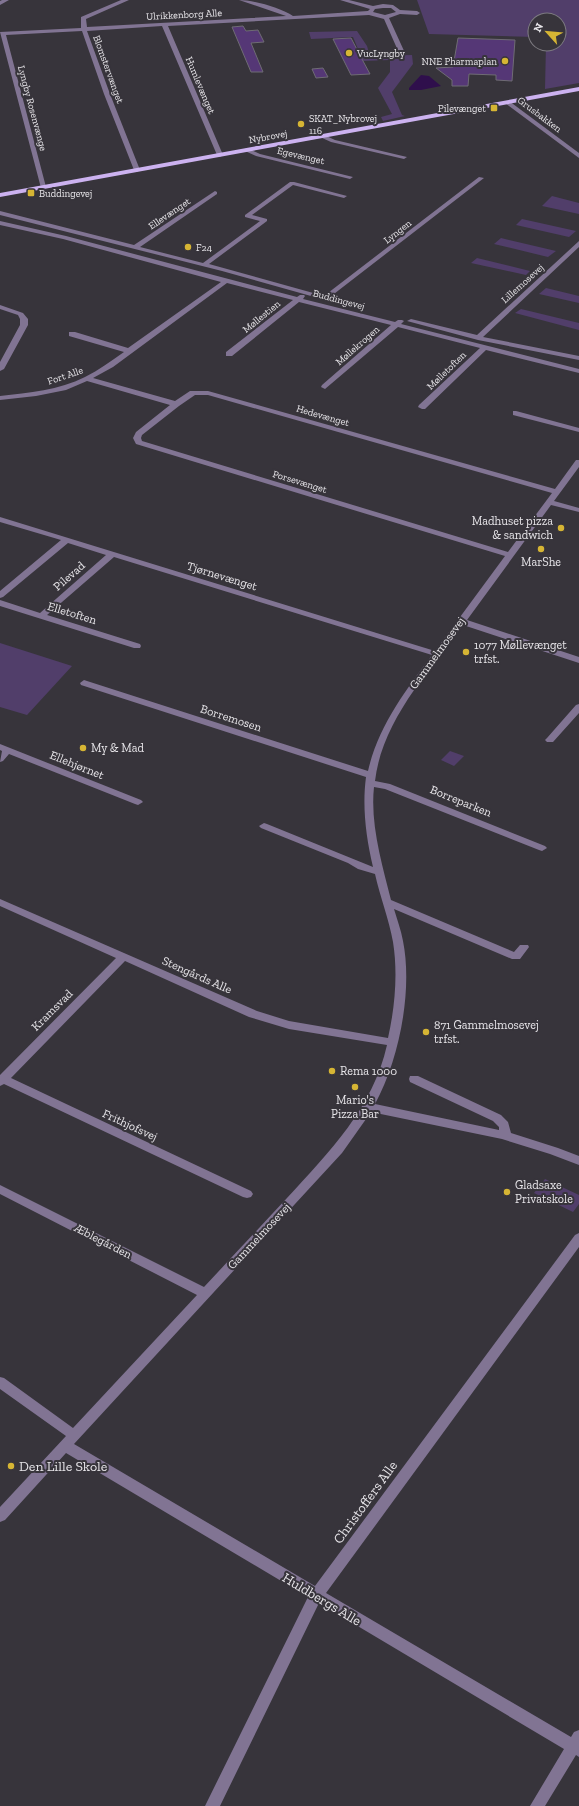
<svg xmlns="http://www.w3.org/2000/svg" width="579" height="1806" viewBox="0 0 579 1806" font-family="'Zilla Slab',serif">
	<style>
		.green { fill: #513e6a }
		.water { fill: #2f0f4c }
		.building { fill: #553776; stroke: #6f6c74 }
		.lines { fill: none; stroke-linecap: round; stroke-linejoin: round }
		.minor { fill: #817493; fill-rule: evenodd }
		.major { fill: #ccb2f0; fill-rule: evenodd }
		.poi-dot { fill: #d6b534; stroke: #37343b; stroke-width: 1.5 }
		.labels { text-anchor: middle; stroke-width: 4; stroke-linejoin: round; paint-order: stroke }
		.far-street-label { font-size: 10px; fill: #e7e5e9; stroke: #37343b }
		.far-poi-label { font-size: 10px; fill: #e7e5e9; stroke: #37343b; text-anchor: start }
		.poi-label { font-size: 12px; fill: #e7e5e9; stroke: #37343b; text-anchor: start }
		.street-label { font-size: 12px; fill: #e7e5e9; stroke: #37343b }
		.near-poi-label { font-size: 14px; fill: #e7e5e9; stroke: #37343b; text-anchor: start }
		.near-street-label { font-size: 14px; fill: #e7e5e9; stroke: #37343b }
	</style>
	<rect width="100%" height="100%" fill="#37343b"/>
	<g class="green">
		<path d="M417 0H579V83L545 89 546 44H559V20H535V37L429 34Z"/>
		<path d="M357 31 367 46 370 56 412 55 413 64 392 92 402 115 405 116 383 121 381 117 392 114 378 88 390 72V60L363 61 353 37 311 39 309 32Z"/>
		<path d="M552 196 579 203V214L542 206Z"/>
		<path d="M522 219 576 231 569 237 516 225Z"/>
		<path d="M501 238 556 251 548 257 494 244Z"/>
		<path d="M477 258 530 271 526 275 471 263Z"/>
		<path d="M546 288 579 296V303L539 294Z"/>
		<path d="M521 309 579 323V330L515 313Z"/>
		<path d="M0 643 72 666 27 715 0 707Z"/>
		<path d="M450 751 464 756 454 766 441 760Z"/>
		<path d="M545 1179 579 1195V1204L573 1212 534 1193Z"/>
	</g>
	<path class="water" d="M421 75 429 76 441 86 421 90H409V88Z"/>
	<g class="building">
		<path d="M243 26 246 31 258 30 264 42 251 43 263 72H251L232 27Z"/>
		<path d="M351 38 363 61 370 74 351 75 333 39Z"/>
		<path d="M458 38 515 40 512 81 496 80V75L469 74 468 86H452V80L436 68 453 67Z"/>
		<path d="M323 68 328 77 316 78 312 69Z"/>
	</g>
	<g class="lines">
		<g class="minor">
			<path d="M2 0H9L0 5V1Z"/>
			<path d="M121 0H129L86 19 87 27 286 16 239 0C254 0 281 8 293 16L368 11 370 9 340 0H349L373 6 383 4 393 5 400 10 417 11 420 13 417 15 400 14 389 18 405 53 402 55 399 53 384 19 369 15 168 26 223 155 220 157 217 155 162 26 87 31 110 94 140 170 137 172 134 170 104 94 82 31 6 35 46 187 41 188 0 32 81 28V17ZM383 8H391L396 12 385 15 373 12 375 9Z"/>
			<path d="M505 101H509L579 153V158L505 103Z"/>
			<path d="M322 134 335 140 407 157 404 159 331 142 320 137 319 136Z"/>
			<path d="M247 148 260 154 353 177 350 179 256 156 245 151V149Z"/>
			<path d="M479 177 484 178 330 297 345 302V304L343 305 222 271 0 215V211L134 245 215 191 217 192V194L140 247 203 263 260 221 245 217V215L290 182H294L347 196 344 198 293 185 252 215 267 219V221L209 264 324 296Z"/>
			<path d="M0 221 66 236 297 297 300 295H304L305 296 303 299 395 322 398 320H402L404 321 401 324 579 369V373L486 350 425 409H422L418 407 419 405 480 348 398 327 325 389 321 387 322 385 391 325 299 302 232 356H226V352L293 300 227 283 113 367 93 378 175 401 190 391H208L555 489 576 460H579V467L554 501 579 508V512L551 505 467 620 579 657V663L463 625C429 671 382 721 375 781L390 784 545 846 547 848 542 851 539 850 385 789 374 787C370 824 382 864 391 900L514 952 520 945H528L529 947 520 959H512L394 909C397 919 401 930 403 941 413 991 399 1060 375 1104L499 1130V1127L493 1121 410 1082 409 1079 410 1076H418L501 1115 508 1122 511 1133 558 1148 579 1156V1165L550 1154 502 1139 371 1112 342 1153 74 1444 315 1586 575 1235 579 1233V1247L326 1593 571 1737 574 1732 579 1730V1757L576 1755 545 1806H530L564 1749 319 1603 220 1806H205L308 1597 66 1453 5 1520 0 1522V1507L66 1436 0 1389V1377L4 1378 73 1428 197 1295 0 1194V1185L204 1287C232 1257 259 1228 287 1198 329 1152 373 1108 387 1045L289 1029 249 1017 125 961 11 1078 251 1191 253 1194 251 1197 247 1198 243 1197 4 1084 0 1086V1075L116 958 0 906V899L257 1011 289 1021 388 1038C395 1007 398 973 393 942 389 919 380 897 375 874L358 869 348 863 261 828 259 826 264 823 267 824 373 867C366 837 362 807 366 777L81 685 80 683 84 680 87 681 368 771C378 727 405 691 432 655L114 557 47 615 140 644 141 646 140 648H134L0 606V600L40 613 106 555 68 543 3 597 0 598V591L61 540 0 522V517L435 651 505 556 136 444 133 438 136 432 170 405 87 381 66 390 36 396 0 400V396C29 393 59 390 85 377 99 370 111 361 124 352L69 336V332H75L128 348 221 282 63 239 0 225ZM195 395H208L552 493 508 552 142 441 141 438 142 435 179 406Z"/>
			<path d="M579 241V247L483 337 579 356V360L478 340 407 321 411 319 477 335Z"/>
			<path d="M0 305 23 313 28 319V325L4 369 0 371V362L20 325V319L18 315 0 309Z"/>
			<path d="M513 411H516L579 428V432L513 415Z"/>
			<path d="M579 704V713L553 742H547L545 740 547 738 576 705Z"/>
			<path d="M0 744 141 800 143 802 138 805 135 804 9 754 3 761 0 762 2 751 0 750Z"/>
		</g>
		<path class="major" d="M579 87V91L0 197V193Z"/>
	</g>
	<g class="poi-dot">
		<circle cx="349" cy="53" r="4"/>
		<circle cx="505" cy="61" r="4"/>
		<rect x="490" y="104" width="8" height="8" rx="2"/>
		<circle cx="301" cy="124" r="4"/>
		<rect x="27" y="189" width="8" height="8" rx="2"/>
		<circle cx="188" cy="247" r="4"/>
		<circle cx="561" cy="528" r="4"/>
		<circle cx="541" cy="549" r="4"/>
		<circle cx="466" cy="652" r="4"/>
		<circle cx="83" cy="748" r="4"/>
		<circle cx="426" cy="1032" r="4"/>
		<circle cx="332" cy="1071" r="4"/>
		<circle cx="355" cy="1087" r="4"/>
		<circle cx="507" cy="1192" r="4"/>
		<circle cx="11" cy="1466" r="4"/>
	</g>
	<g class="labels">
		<g class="far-street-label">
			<text transform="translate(184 14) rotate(-3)" y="4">Ulrikkenborg Alle</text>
			<text transform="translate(109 69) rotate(70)" y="4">Blomstervænget</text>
			<text transform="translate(201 85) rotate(67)" y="4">Humlevænget</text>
			<text transform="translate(33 108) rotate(75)" y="4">Lyngby Rosenvænge</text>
			<text transform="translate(540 114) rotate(37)" y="4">Grusbakken</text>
			<text transform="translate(268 136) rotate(-10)" y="4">Nybrovej</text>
			<text transform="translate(301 155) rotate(13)" y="4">Egevænget</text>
			<text transform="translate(169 213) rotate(-34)" y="4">Ellevænget</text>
			<text transform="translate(397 231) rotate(-38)" y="4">Lyngen</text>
			<text transform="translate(522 283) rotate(-42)" y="4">Lillemosevej</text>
			<text transform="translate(339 299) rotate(15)" y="4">Buddingevej</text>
			<text transform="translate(261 316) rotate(-39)" y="4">Møllestien</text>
			<text transform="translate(357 345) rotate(-41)" y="4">Møllekrogen</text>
			<text transform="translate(446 370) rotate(-44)" y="4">Mølletoften</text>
			<text transform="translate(65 375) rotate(-19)" y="4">Fort Alle</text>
			<text transform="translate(323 415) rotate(16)" y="4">Hedevænget</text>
			<text transform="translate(300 481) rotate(17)" y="4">Porsevænget</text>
		</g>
		<g class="far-poi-label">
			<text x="357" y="57">VucLyngby</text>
			<text x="497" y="65" text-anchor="end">NNE Pharmaplan</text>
			<text x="486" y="112" text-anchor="end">Pilevænget</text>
			<text x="309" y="122">SKAT_Nybrovej<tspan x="309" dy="12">116</tspan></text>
			<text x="39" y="197">Buddingevej</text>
			<text x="196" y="251">F24</text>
		</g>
		<g class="poi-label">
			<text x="553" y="525" text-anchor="end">Madhuset pizza<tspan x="553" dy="14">&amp; sandwich</tspan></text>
			<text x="541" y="566" text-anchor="middle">MarShe</text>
			<text x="474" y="649">1077 Møllevænget<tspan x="474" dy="14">trfst.</tspan></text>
			<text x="91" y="752">My &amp; Mad</text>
			<text x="434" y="1029">871 Gammelmosevej<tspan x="434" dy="14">trfst.</tspan></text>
			<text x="340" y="1075">Rema 1000</text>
			<text x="355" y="1104" text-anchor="middle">Mario's<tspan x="355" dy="14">Pizza Bar</tspan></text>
			<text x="515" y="1189">Gladsaxe<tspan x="515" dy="14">Privatskole</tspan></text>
		</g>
		<g class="street-label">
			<text transform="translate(69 576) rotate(-41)" y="4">Pilevad</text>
			<text transform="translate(222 576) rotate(17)" y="4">Tjørnevænget</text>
			<text transform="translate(72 613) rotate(17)" y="4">Elletoften</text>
			<text transform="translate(437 653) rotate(-54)" y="4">Gammelmosevej</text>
			<text transform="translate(231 718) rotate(18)" y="4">Borremosen</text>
			<text transform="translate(77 765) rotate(22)" y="4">Ellehjørnet</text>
			<text transform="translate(461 801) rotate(22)" y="4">Borreparken</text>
			<text transform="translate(197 975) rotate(24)" y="4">Stengårds Alle</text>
			<text transform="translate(52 1010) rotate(-45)" y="4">Kramsvad</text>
			<text transform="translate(130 1125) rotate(25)" y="4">Frithjofsvej</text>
			<text transform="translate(259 1236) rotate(-47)" y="4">Gammelmosevej</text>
			<text transform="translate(103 1241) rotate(27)" y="4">Æblegården</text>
		</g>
		<g class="near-poi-label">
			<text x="19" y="1471">Den Lille Skole</text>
		</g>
		<g class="near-street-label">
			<text transform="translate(365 1502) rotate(-54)" y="5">Christoffers Alle</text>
			<text transform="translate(322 1599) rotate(31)" y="5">Huldbergs Alle</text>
		</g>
	</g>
	<g transform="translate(547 32) rotate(297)"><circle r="19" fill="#37343b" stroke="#7d7b81"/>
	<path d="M0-3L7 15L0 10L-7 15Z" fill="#d6b534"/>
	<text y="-6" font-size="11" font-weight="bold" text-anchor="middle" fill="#e7e5e9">N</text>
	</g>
</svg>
